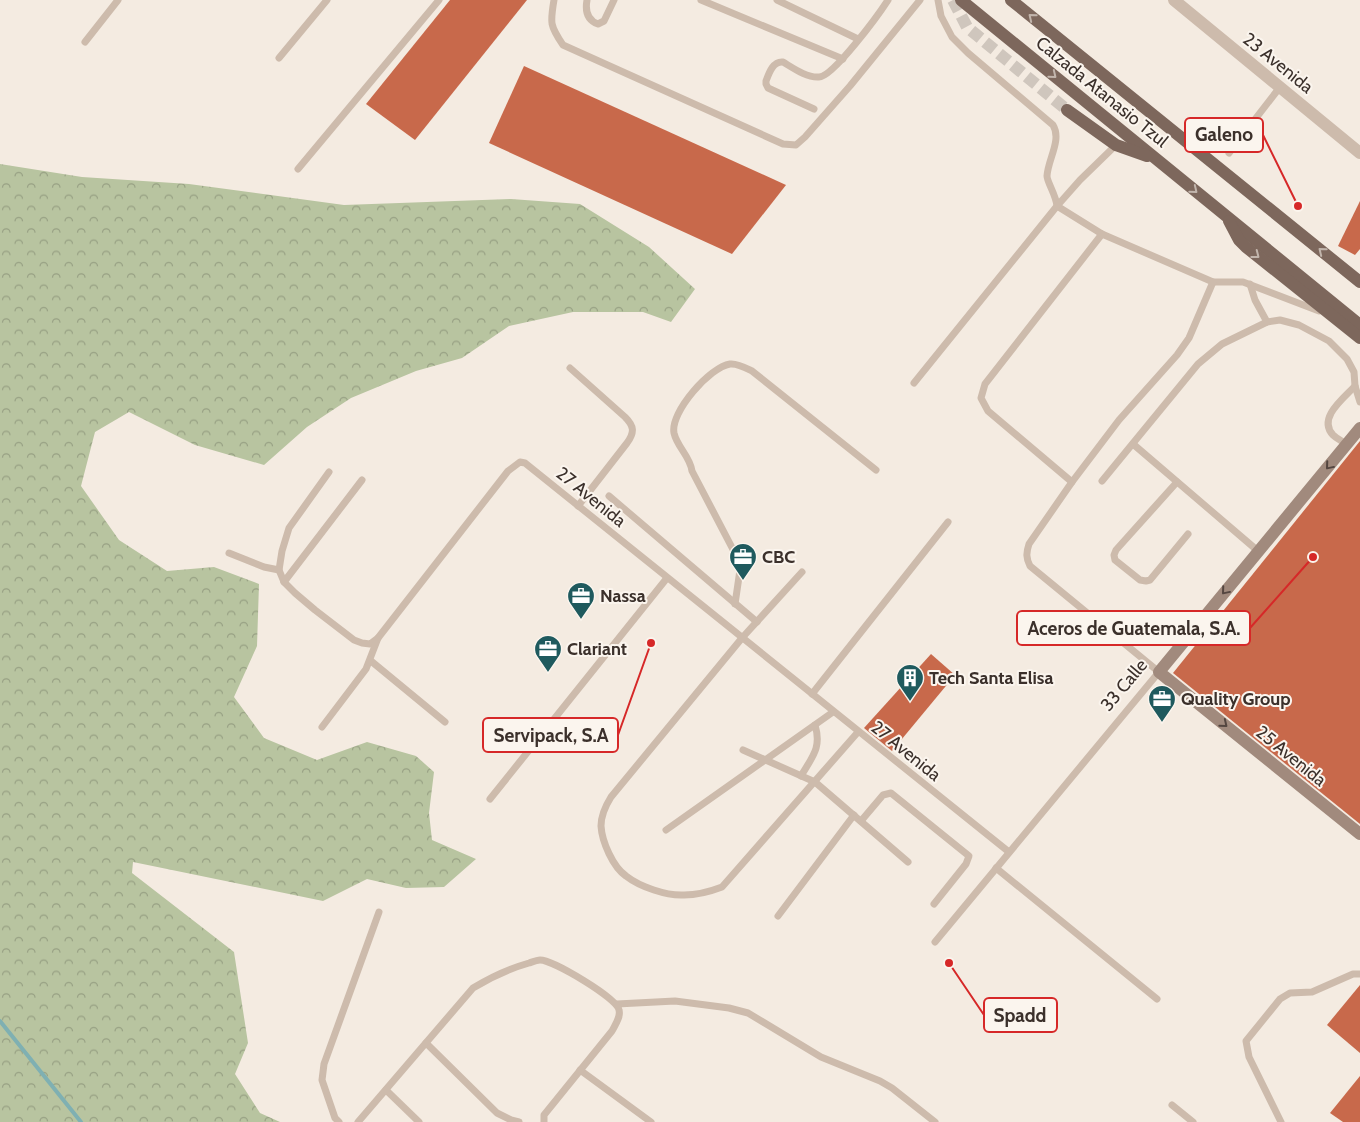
<svg xmlns="http://www.w3.org/2000/svg" width="1360" height="1122" viewBox="0 0 1360 1122" font-family="Cabin,sans-serif">
	<style>
		.forest { fill: url(#forest-crowns) }
		.lines { fill: none; stroke-linecap: round; stroke-linejoin: round }
		.stream { stroke: #7fb0b2; stroke-width: 4 }
		.building { fill: #c8694b }
		.primary-tunnel { stroke: #cfc6bd; stroke-width: 12; stroke-dasharray: 12 6; stroke-linecap: butt }
		.lane { stroke: #cdbbac; stroke-width: 7 }
		.street { stroke: #cdbbac; stroke-width: 12 }
		.secondary { stroke: #a18a7d; stroke-width: 12 }
		.primary { stroke: #7d675c; stroke-width: 12 }
		.oneway { stroke: #c2b5ac }
		.oneway2 { stroke: #544640 }
		.labels { text-anchor: middle; stroke-width: 4; stroke-linejoin: round; paint-order: stroke }
		.street-label { font-size: 18px; fill: #3b302b; stroke: #fbf5ee }
		.poi-label { font-size: 18px; font-weight: bold; fill: #3b302b; stroke: #fbf5ee; text-anchor: start }
		.leader { fill: none; stroke: #d62828; stroke-width: 2 }
		.callout-dot { fill: #d62828; stroke: #fbf5ee; stroke-width: 2 }
		.callout { fill: #fbf5ee; stroke: #d62828; stroke-width: 2 }
		.callout-label { font-size: 19px; text-anchor: middle; font-weight: bold; fill: #3b302b }
	</style>
	<defs>
		<pattern id="forest-crowns" width="20" height="18" patternUnits="userSpaceOnUse" patternTransform="scale(1.25)"><rect width="20" height="18" fill="#b8c4a0"/><path d="M2 6a3 3 0 1 1 6 0M12 15a3 3 0 1 1 6 0" fill="none" stroke="#97a083"/></pattern>
	</defs>
	<rect width="100%" height="100%" fill="#f4ebe1"/>
	<path class="forest" d="M0 164 82 177 189 184 344 205 511 199 580 204 649 247 695 289 671 322 643 312H573L509 326 462 358 416 371 351 398 307 427 264 465 195 445 129 412 95 432 81 486 119 540 167 571 214 567 259 584 257 646 234 697 264 738 317 760 367 742 416 756 434 772 429 813 432 840 476 859 444 887 406 888 367 879 323 901 133 862 132 873 234 952 248 1043 235 1074 260 1113 280 1122H0Z"/>
	<g class="lines">
		<path class="stream" d="M0 1021 81 1122"/>
	</g>
	<g class="building">
		<path d="M450 0H527L415 140 366 104Z"/>
		<path d="M524 66 786 185 732 254 489 143Z"/>
		<path d="M1360 201V249L1355 255 1338 246Z"/>
		<path d="M1360 441V824L1173 673Z"/>
		<path d="M931 654 955 675 892 751 864 728Z"/>
		<path d="M1360 985V1053L1327 1025Z"/>
		<path d="M1360 1076V1122H1343L1330 1113Z"/>
	</g>
	<g class="lines">
		<path class="primary-tunnel" d="M953 0 967 27 1067 110"/>
		<g class="lane">
			<path d="M554 0C550 23 550 26 563 45L783 144 796 145 805 137 850 86 920 0"/>
			<path d="M587 0C585 11 587 20 598 24L604 21 614 0"/>
			<path d="M701 0 843 59"/>
			<path d="M777 0 858 39"/>
			<path d="M938 0 941 16 952 37 968 53 1053 125C1062 140 1048 159 1047 176 1047 182 1056 195 1057 206L1102 234 1213 282H1243L1319 311"/>
			<path d="M85 42 118 0"/>
			<path d="M279 58 327 0"/>
			<path d="M814 109 768 88 766 84V81C769 73 773 61 783 62 793 68 807 78 819 77 833 77 879 14 888 0"/>
			<path d="M1229 153 1280 87"/>
			<path d="M298 169 439 0"/>
			<path d="M1102 234 985 384 981 398 988 411 1072 482 1119 420 1177 355 1189 338 1213 282"/>
			<path d="M1250 284 1255 300 1267 322"/>
			<path d="M570 368 625 417C634 426 635 432 627 443L578 506"/>
			<path d="M914 383 1057 206 1080 180 1116 145"/>
			<path d="M1133 444 1258 551"/>
			<path d="M1346 444C1342 441 1337 439 1333 435 1317 418 1344 398 1355 386"/>
			<path d="M329 472 289 528 282 551 279 570 284 582 295 593 315 610 354 640 362 643 370 644 378 638 508 471 520 462 525 463 1009 852"/>
			<path d="M1102 481 1198 364 1222 344 1267 322 1280 320 1299 325 1329 341 1347 359 1354 372 1355 386 1360 402"/>
			<path d="M1177 482 1116 550 1114 555 1115 560 1140 580 1146 581 1150 580 1188 534"/>
			<path d="M609 496 757 622"/>
			<path d="M229 553 264 567 279 570"/>
			<path d="M802 572 742 638 611 797C606 805 601 815 601 826 602 842 613 867 626 876 640 887 667 896 684 895 698 895 709 892 722 887L858 732"/>
			<path d="M284 582 362 480"/>
			<path d="M735 604 740 570 739 561 692 471C690 456 677 447 674 433 670 412 710 367 730 364 737 363 746 368 752 371L876 470"/>
			<path d="M371 661 445 722"/>
			<path d="M812 694 948 522"/>
			<path d="M322 727 366 669 378 638"/>
			<path d="M743 750 815 782 908 862"/>
			<path d="M801 776C812 757 822 748 815 725"/>
			<path d="M490 799 667 578"/>
			<path d="M861 821 883 795 891 793 969 856 966 864 934 904"/>
			<path d="M666 830 833 712"/>
			<path d="M996 868 1157 999"/>
			<path d="M778 916 854 815"/>
			<path d="M935 942 1159 672 1030 566C1026 558 1026 553 1029 544L1072 482"/>
			<path d="M617 1004 675 1001 729 1008 748 1013 821 1057 880 1081 892 1088 935 1122"/>
			<path d="M426 1043 497 1113 511 1120 519 1122"/>
			<path d="M580 1070 651 1122"/>
			<path d="M386 1090 419 1122"/>
			<path d="M1172 1105 1193 1122"/>
			<path d="M339 1122 335 1118 322 1080 324 1064 379 912"/>
			<path d="M358 1122 473 988C491 977 508 969 529 963 532 962 537 960 540 960 553 960 617 998 619 1010 621 1017 615 1025 612 1031L544 1115V1122"/>
			<path d="M1281 1122 1249 1057 1246 1041 1280 999 1290 993 1312 992 1353 974H1360"/>
		</g>
		<path class="street" d="M1174 0 1360 153"/>
		<path class="secondary" d="M1360 428 1159 672 1360 834"/>
		<g class="primary">
			<path d="M961 0 1360 325"/>
			<path d="M1011 0 1360 282"/>
			<path d="M1067 110 1116 145 1147 156"/>
			<path d="M1229 221 1239 240 1246 247 1360 338"/>
		</g>
	</g>
	<defs><path id="oneway-chevron" d="M-2-3.5L2.5 0L-2 3.5" fill="none" stroke-width="1.6" stroke-linecap="round" stroke-linejoin="round" transform="scale(1.25)"/></defs>
	<g class="oneway">
		<use href="#oneway-chevron" transform="translate(1032 17) rotate(-141)"/>
		<use href="#oneway-chevron" transform="translate(1053 75) rotate(39)"/>
		<use href="#oneway-chevron" transform="translate(1194 190) rotate(39)"/>
		<use href="#oneway-chevron" transform="translate(1322 251) rotate(-141)"/>
		<use href="#oneway-chevron" transform="translate(1256 255) rotate(38)"/>
	</g>
	<g class="oneway2">
		<use href="#oneway-chevron" transform="translate(1329 466) rotate(130)"/>
		<use href="#oneway-chevron" transform="translate(1225 591) rotate(130)"/>
		<use href="#oneway-chevron" transform="translate(1224 724) rotate(39)"/>
	</g>
	<defs>
		<symbol id="office-pin" viewBox="-11 -11 22 30"><path d="M0 17L-7.5 6A9.5 9.5 0 1 1 7.5 6Z" fill="#1f5a5e" stroke="#fbf5ee"/><path d="M-6-3h4V-5.5h4V-3h4V5H-6ZM-1-4.5V-3h2v-1.5ZM-6 0V1H6V0Z" fill="#fff"/></symbol>
		<symbol id="building-pin" viewBox="-11 -11 22 30"><path d="M0 17L-7.5 6A9.5 9.5 0 1 1 7.5 6Z" fill="#1f5a5e" stroke="#fbf5ee"/><path d="M-4-6H4V6H1V3H-1V6H-4ZM-2.5-4.3h1.7v1.8h-1.7ZM.8-4.3h1.7v1.8H.8ZM-2.5-1h1.7V.8h-1.7ZM.8-1h1.7V.8H.8Z" fill="#fff"/></symbol>
	</defs>
	<g fill-rule="evenodd">
		<use href="#office-pin" x="727" y="541" width="32" height="43"/>
		<use href="#office-pin" x="565" y="580" width="32" height="43"/>
		<use href="#office-pin" x="532" y="633" width="32" height="43"/>
		<use href="#building-pin" x="894" y="662" width="32" height="43"/>
		<use href="#office-pin" x="1146" y="683" width="32" height="43"/>
	</g>
	<g class="labels">
		<g class="street-label">
			<text transform="translate(1278 63) rotate(39)" y="6">23 Avenida</text>
			<text transform="translate(1102 92) rotate(39)" y="6">Calzada Atanasio Tzul</text>
			<text transform="translate(591 497) rotate(39)" y="6">27 Avenida</text>
			<text transform="translate(1124 685) rotate(-50)" y="6">33 Calle</text>
			<text transform="translate(906 751) rotate(39)" y="6">27 Avenida</text>
			<text transform="translate(1291 756) rotate(39)" y="6">25 Avenida</text>
		</g>
		<g class="poi-label">
			<text x="762" y="563">CBC</text>
			<text x="600" y="602">Nassa</text>
			<text x="567" y="655">Clariant</text>
			<text x="929" y="684">Tech Santa Elisa</text>
			<text x="1181" y="705">Quality Group</text>
		</g>
	</g>
	<path class="leader" d="M1298 206L1263 135M1313 557L1250 628M651 643L618 735M949 963L984 1015"/>
	<g class="callout-dot">
		<circle cx="1298" cy="206" r="5"/>
		<circle cx="1313" cy="557" r="5"/>
		<circle cx="651" cy="643" r="5"/>
		<circle cx="949" cy="963" r="5"/>
	</g>
	<g class="callout">
		<rect x="1185" y="118" width="78" height="34" rx="5"/>
		<rect x="1017" y="611" width="233" height="34" rx="5"/>
		<rect x="483" y="718" width="135" height="34" rx="5"/>
		<rect x="984" y="998" width="73" height="34" rx="5"/>
	</g>
	<g class="callout-label">
		<text x="1224" y="141">Galeno</text>
		<text x="1134" y="635">Aceros de Guatemala, S.A.</text>
		<text x="551" y="742">Servipack, S.A</text>
		<text x="1020" y="1022">Spadd</text>
	</g>
</svg>
